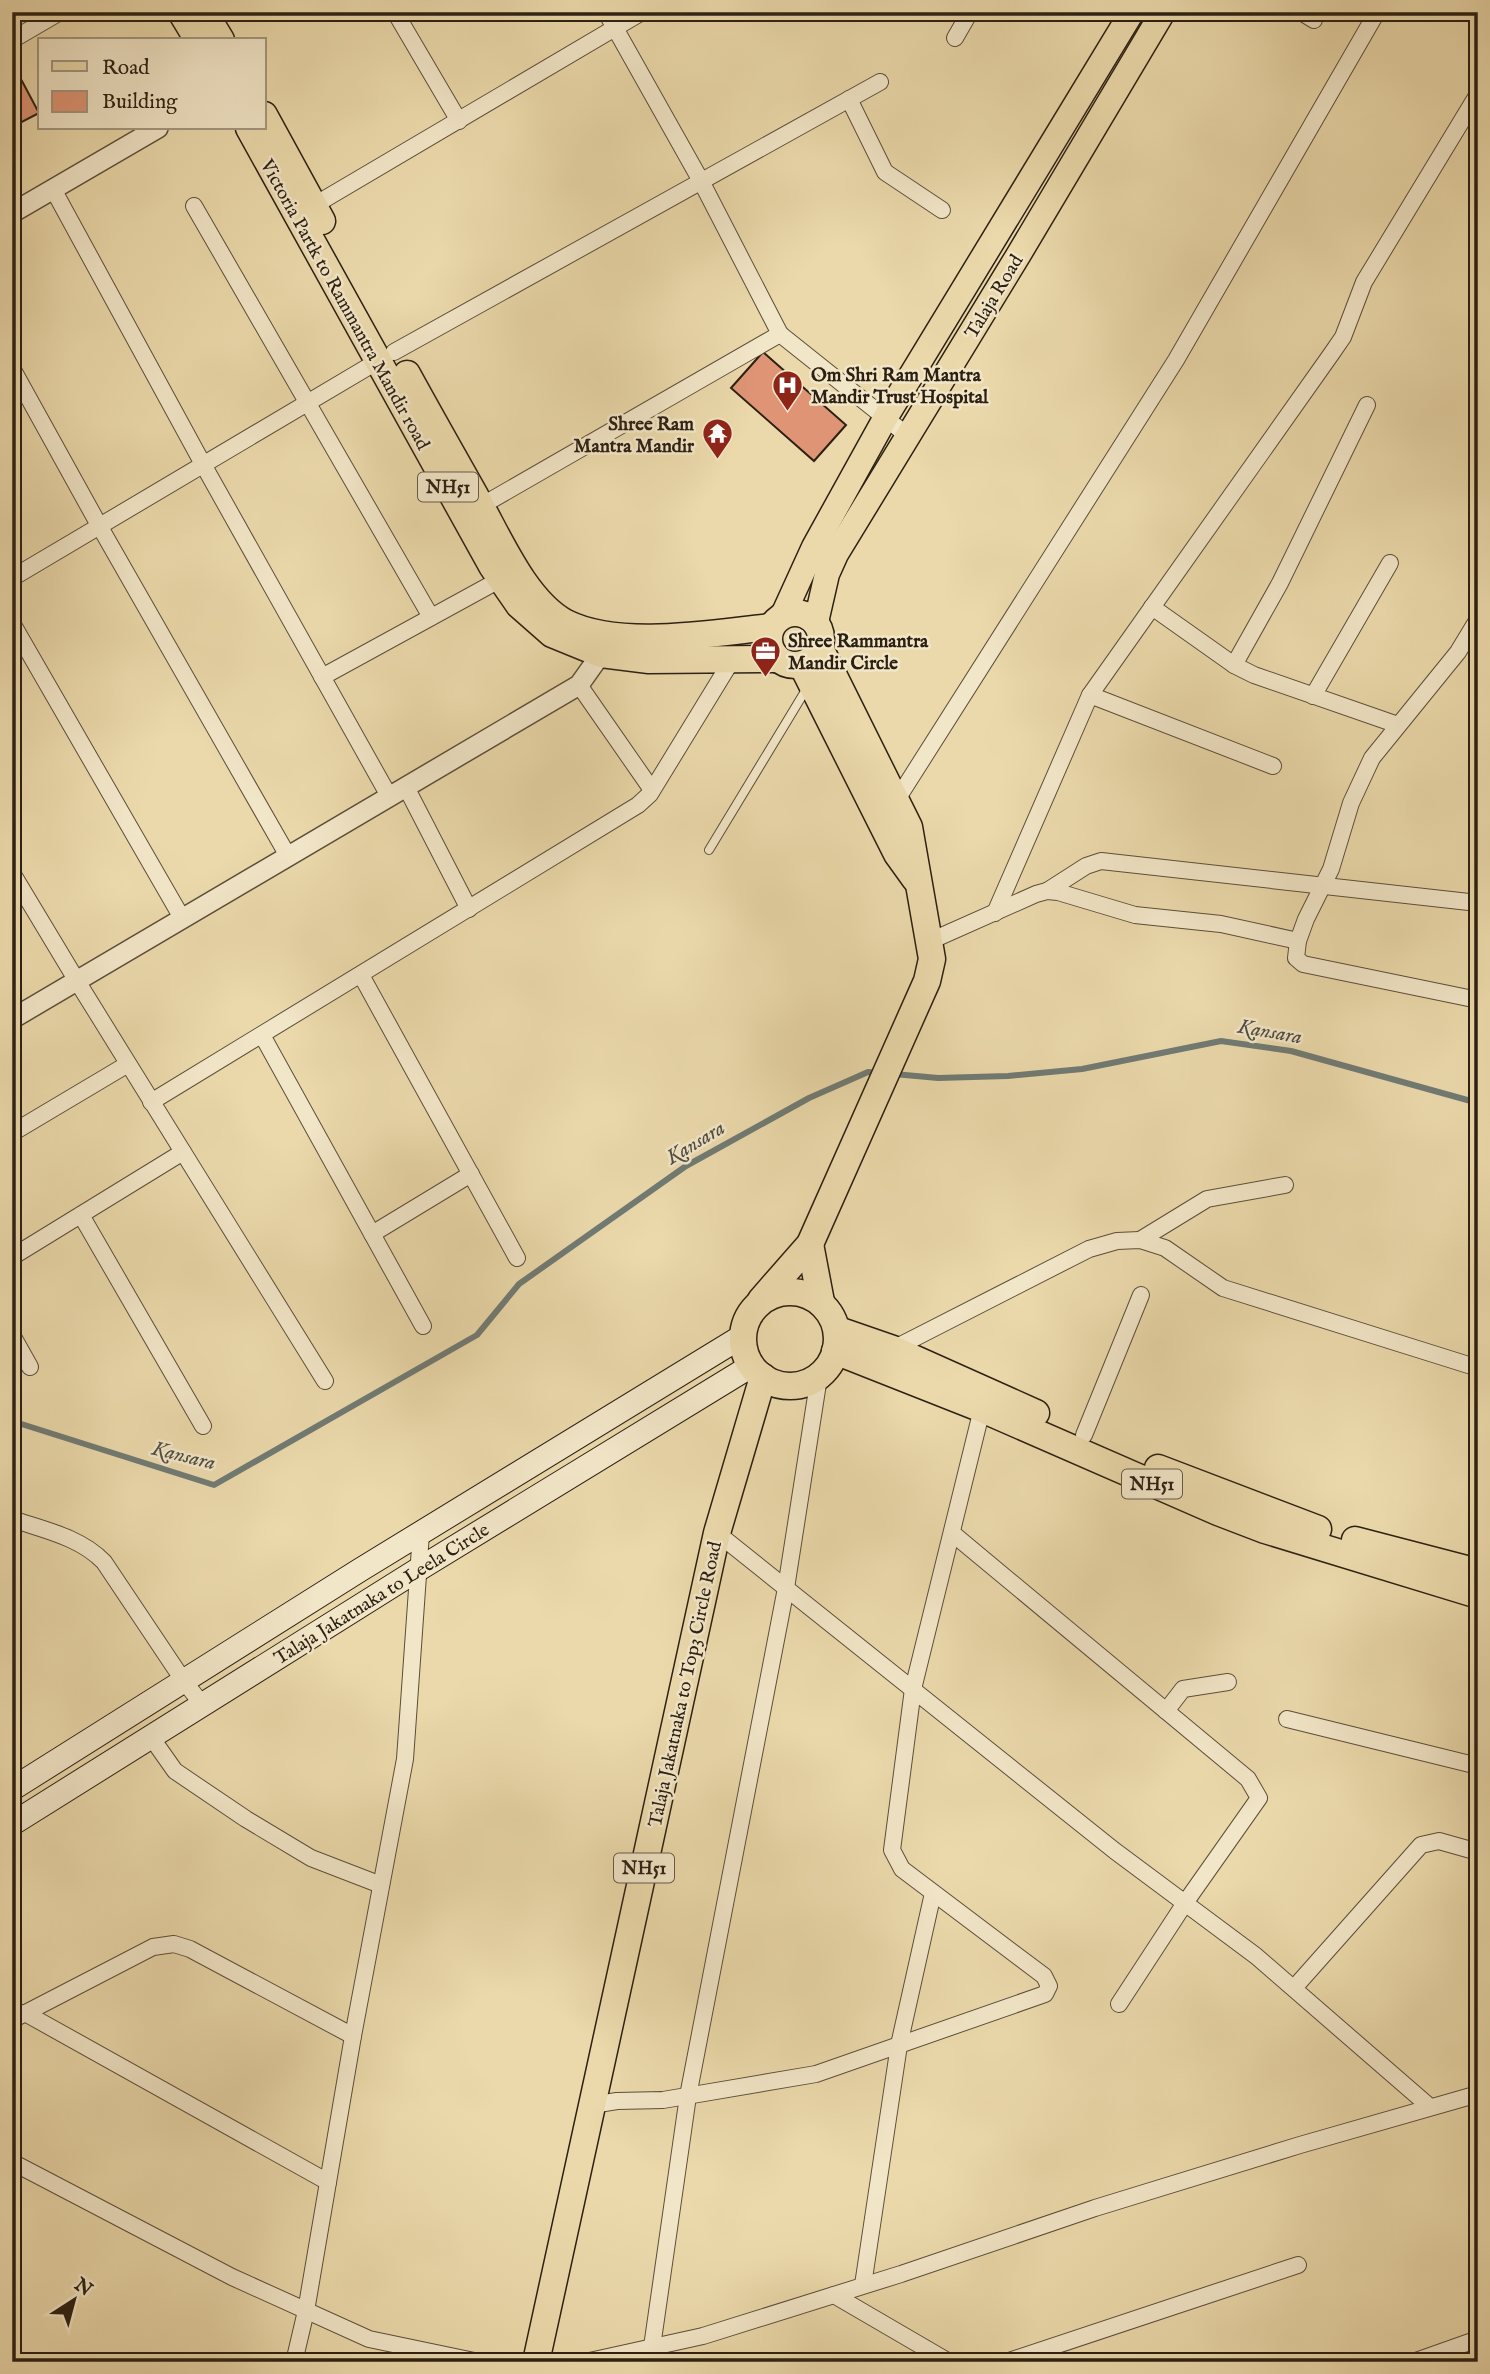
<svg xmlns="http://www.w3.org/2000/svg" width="1490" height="2374" viewBox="0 0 1490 2374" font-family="'IM FELL English',serif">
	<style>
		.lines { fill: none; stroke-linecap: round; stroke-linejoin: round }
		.stream { stroke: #707b74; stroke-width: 6 }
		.building { fill: #df9575; stroke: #2c2013; stroke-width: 2 }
		.service-casing { stroke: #5c4e39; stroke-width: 10 }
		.minor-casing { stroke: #5c4e39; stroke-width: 18 }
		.tertiary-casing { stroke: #5c4e39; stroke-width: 22 }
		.secondary-casing { stroke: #2c2013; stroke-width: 25 }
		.primary-casing { stroke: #2c2013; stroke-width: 27 }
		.trunk-casing { stroke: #2c2013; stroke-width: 29 }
		.service { stroke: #f2e6c8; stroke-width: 8 }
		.minor { stroke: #f2e6c8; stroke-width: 16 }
		.tertiary { stroke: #f2e6c8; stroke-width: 19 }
		.secondary { stroke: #f2e6c8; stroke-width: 23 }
		.primary { stroke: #ebd9ab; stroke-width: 24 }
		.trunk { stroke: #ebd9ab; stroke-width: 26 }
		.labels { text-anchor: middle; stroke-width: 5; stroke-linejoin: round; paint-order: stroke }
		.shield { fill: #f2e6c8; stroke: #675b49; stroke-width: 2 }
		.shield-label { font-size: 18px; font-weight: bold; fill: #2c2013 }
		.street-label { font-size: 19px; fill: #2c2013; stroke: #f2e6c8 }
		.poi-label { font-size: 19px; font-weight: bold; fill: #2c2013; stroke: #f2e6c8; text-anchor: start }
		.water-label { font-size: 21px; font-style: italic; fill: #4e4d43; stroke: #f2e6c8 }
	</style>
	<rect width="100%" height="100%" fill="#ebd9ab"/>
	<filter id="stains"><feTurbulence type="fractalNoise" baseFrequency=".00286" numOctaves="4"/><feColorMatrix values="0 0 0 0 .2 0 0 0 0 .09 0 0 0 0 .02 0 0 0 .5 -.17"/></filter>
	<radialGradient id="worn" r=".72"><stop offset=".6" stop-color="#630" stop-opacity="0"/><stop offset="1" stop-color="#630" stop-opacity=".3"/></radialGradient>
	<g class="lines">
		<g class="stream">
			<path d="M894 1074 938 1078 1008 1076 1082 1069 1221 1041 1291 1051 1478 1103"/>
			<path d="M12 1421 214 1485 477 1335 519 1284 686 1166 809 1098 868 1072 880 1073"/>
		</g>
	</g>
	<g class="building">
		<path d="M22 81 39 113 16 125 12 118V87Z"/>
		<path d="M763 352 846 425 814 461 731 388Z"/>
	</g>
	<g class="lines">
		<defs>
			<path id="service" d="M709 850 807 688"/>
			<g id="minor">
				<path d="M395 12 459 121"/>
				<path d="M1301 12 1314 20"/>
				<path d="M955 38 970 12"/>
				<path d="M12 40 60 12"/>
				<path d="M849 99 885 172 942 210"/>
				<path d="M53 189 204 466 389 796"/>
				<path d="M194 206 431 617"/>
				<path d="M313 206 642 12"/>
				<path d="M780 334 908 436"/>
				<path d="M394 352 880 82"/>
				<path d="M12 368 100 527 288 856"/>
				<path d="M481 506 780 334 701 181 606 12"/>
				<path d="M12 578 378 361"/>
				<path d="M1152 607 1234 665 1254 675 1398 725"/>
				<path d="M1478 619 1458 652 1372 758 1351 803 1331 869 1306 919 1298 941 1296 958 1303 964 1478 1000"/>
				<path d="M12 623 182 918"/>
				<path d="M1234 665 1280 583 1367 405"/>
				<path d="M322 677 501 579"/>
				<path d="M579 685 652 790"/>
				<path d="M1090 695 1273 766"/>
				<path d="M1313 696 1390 563"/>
				<path d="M406 787 469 909"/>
				<path d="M896 801 1176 360 1377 12"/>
				<path d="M12 873 77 981 325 1381"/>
				<path d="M1047 891 1086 866 1101 861 1478 903"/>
				<path d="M995 913 1090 695 1332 353 1343 337 1364 282 1478 94"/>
				<path d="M928 942 1036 894 1047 891 1058 892 1135 915 1221 924 1298 941"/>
				<path d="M361 975 517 1258"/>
				<path d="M262 1035 423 1326"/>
				<path d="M151 1102 638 805 650 794 732 660"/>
				<path d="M12 1133 128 1064"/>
				<path d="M81 1215 203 1426"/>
				<path d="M372 1234 471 1174"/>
				<path d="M1140 1240 1207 1199 1285 1185"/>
				<path d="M12 1257 183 1152"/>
				<path d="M12 1335 30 1367"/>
				<path d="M893 1349 1089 1249 1117 1241 1140 1240 1165 1248 1223 1288 1478 1368"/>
				<path d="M1084 1435 1141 1295"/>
				<path d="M12 1519C44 1530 80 1537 104 1562L183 1680 202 1704"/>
				<path d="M717 1533 1115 1851 1256 1956 1430 2107"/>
				<path d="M952 1533 1248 1779 1259 1798 1185 1903 1119 2004"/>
				<path d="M1166 1711 1183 1689 1228 1682"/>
				<path d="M1287 1719 1478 1766"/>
				<path d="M151 1737 175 1771 246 1819 311 1858 381 1885"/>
				<path d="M1294 1988 1421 1845 1439 1841 1478 1852"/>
				<path d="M25 2013 328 2182"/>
				<path d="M12 2020 153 1947 174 1944 190 1949 353 2036"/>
				<path d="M592 2105 617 2101 663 2100 816 2074 1045 1994 1049 1986 1044 1976 902 1869 892 1850 913 1689 982 1409"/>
				<path d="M12 2162 232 2277 369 2339 479 2362"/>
				<path d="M863 2285 899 2045 933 1893"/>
				<path d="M834 2295 949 2362"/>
				<path d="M652 2347 688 2096 786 1588 819 1377"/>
				<path d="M294 2362 306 2311 353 2036 405 1759 421 1533"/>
				<path d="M585 2362 703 2336 901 2274 1095 2208 1300 2145 1478 2094"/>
				<path d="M1006 2362 1298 2265"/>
				<path d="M1413 2362 1478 2339"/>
			</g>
			<g id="tertiary">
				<path d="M12 213 158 128"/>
				<path d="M12 1019 579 685 601 654 604 644"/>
			</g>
			<g id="secondary">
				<path d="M12 1789 360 1570 741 1337"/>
				<path d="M12 1824 419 1569 751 1366"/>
			</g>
			<g id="primary">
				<path d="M783 615 814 547 887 415 1132 12"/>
				<path d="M816 622 827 574 836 554 1019 254 1163 12"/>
			</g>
			<g id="trunk">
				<path d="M181 12 198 40"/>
				<path d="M204 12 221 40"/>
				<path d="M264 115 322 221"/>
				<path d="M249 128 492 566 519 605 552 634 601 654 649 660 777 659"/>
				<path d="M407 374C430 416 454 458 477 499 499 538 525 601 566 623 620 650 713 633 771 627"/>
				<circle cx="795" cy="639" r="26"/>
				<path d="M802 665 897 854 915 879"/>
				<path d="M810 1244 821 1302"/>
				<circle cx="790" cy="1339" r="47"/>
				<path d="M761 1300 810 1244 927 981 932 959 909 827 820 648"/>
				<path d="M838 1330 893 1349 1036 1413"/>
				<path d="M835 1351 982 1409 1218 1512 1265 1530 1478 1595"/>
				<path d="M1158 1468 1318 1529"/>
				<path d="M1355 1540 1478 1572"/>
				<path d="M536 2362 717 1533 763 1377"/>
			</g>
		</defs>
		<use href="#service" class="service-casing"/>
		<use href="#minor" class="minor-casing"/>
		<use href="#tertiary" class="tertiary-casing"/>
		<use href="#secondary" class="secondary-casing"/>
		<use href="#primary" class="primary-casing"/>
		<use href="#trunk" class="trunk-casing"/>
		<use href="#service" class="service"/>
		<use href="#minor" class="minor"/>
		<use href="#tertiary" class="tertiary"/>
		<use href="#secondary" class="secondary"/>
		<use href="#primary" class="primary"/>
		<use href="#trunk" class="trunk"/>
	</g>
	<defs>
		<symbol id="hospital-pin" viewBox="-11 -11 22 30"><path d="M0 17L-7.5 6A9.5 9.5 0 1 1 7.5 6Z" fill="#8f2418" stroke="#f2e6c8"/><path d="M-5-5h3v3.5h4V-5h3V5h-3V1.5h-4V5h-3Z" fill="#fff"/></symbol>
		<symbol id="temple-pin" viewBox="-11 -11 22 30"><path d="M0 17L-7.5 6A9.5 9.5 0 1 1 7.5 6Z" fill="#8f2418" stroke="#f2e6c8"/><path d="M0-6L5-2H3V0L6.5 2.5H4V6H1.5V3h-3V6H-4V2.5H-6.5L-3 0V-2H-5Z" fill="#fff"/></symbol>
		<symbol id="office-pin" viewBox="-11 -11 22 30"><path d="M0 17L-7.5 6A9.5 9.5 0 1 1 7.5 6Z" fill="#8f2418" stroke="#f2e6c8"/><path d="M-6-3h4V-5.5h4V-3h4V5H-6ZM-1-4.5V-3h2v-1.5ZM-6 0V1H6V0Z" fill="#fff"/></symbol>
	</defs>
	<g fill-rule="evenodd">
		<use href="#hospital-pin" x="770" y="368" width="35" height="47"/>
		<use href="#temple-pin" x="700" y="416" width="35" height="47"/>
		<use href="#office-pin" x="748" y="634" width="35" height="47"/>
	</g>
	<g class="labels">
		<g class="shield">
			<rect x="418" y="472.5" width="60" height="29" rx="5"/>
			<rect x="1122" y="1469.5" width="60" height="29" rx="5"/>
			<rect x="614" y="1853.5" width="60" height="29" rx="5"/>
		</g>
		<g class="shield-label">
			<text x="448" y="493">NH51</text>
			<text x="1152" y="1490">NH51</text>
			<text x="644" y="1874">NH51</text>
		</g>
		<g class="street-label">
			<text transform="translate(993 296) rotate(-59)" y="7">Talaja Road</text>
			<text transform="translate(346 304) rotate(61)" y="7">Victoria Partk to Rammantra Mandir road</text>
			<text transform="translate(381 1593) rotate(-32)" y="7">Talaja Jakatnaka to Leela Circle</text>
			<text transform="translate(684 1684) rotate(-78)" y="7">Talaja Jakatnaka to Top3 Circle Road</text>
		</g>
		<g class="poi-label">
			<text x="811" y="381">Om Shri Ram Mantra<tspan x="811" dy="22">Mandir Trust Hospital</tspan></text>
			<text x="694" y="430" text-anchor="end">Shree Ram<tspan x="694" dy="22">Mantra Mandir</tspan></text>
			<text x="788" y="647">Shree Rammantra<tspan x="788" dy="22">Mandir Circle</tspan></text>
		</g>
		<g class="water-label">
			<text transform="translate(1270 1031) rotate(10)" y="7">Kansara</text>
			<text transform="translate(695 1142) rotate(-31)" y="7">Kansara</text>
			<text transform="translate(184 1455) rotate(14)" y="7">Kansara</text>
		</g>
	</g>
	<rect width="1490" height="2374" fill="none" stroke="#ebd9ab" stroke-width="42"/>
	<rect x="14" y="14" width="1462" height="2346" fill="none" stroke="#2c2013" stroke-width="3.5"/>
	<rect x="21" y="21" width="1448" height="2332" fill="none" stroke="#2c2013" stroke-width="2"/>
	<rect x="38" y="38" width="228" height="91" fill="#f2e6c8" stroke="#a39780" stroke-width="2"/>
	<rect x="52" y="61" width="35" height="10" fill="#ebd9ab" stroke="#a39780" stroke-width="2"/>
	<text x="102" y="74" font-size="21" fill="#2c2013">Road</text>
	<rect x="52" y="91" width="35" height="21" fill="#df9575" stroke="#a39780" stroke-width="2"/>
	<text x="102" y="108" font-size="21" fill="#2c2013">Building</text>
	<g transform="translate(74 2300) rotate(36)" stroke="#f2e6c8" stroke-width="5" paint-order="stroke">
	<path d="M0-5L12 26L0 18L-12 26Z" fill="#2c2013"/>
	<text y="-10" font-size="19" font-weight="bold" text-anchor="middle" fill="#2c2013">N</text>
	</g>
	<rect width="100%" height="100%" filter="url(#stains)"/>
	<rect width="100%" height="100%" fill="url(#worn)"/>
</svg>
